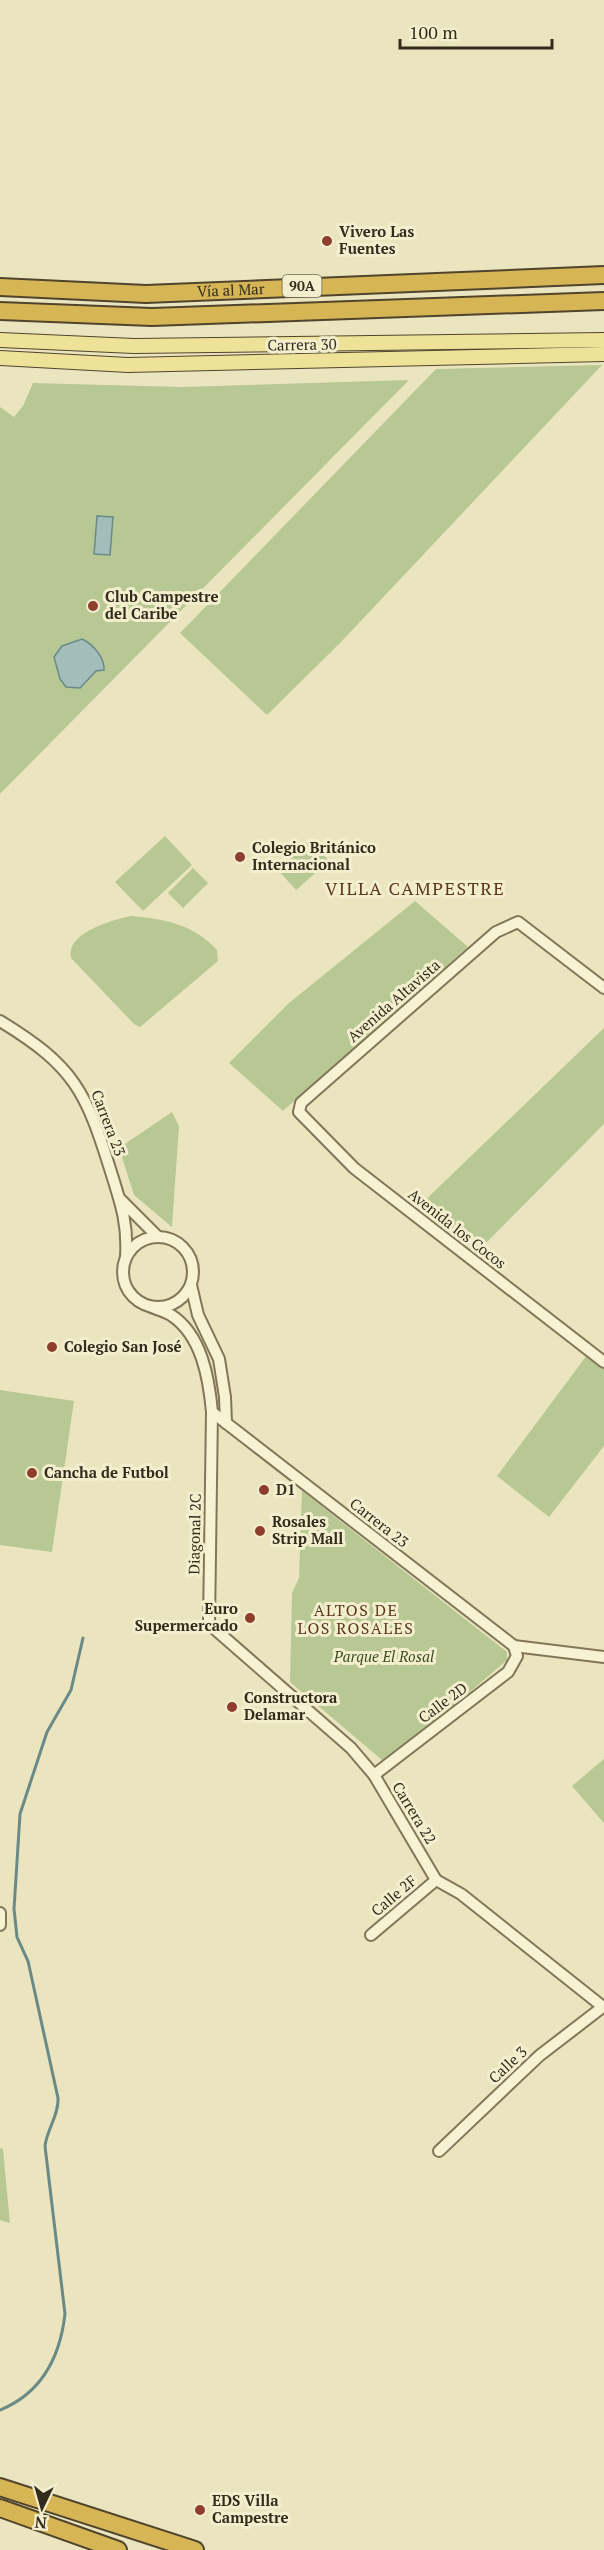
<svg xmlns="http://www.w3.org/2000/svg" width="604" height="2550" viewBox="0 0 604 2550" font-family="'PT Serif',serif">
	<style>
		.green { fill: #b8c894 }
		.water { fill: #a2bdba; stroke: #6a8a88; stroke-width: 1.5 }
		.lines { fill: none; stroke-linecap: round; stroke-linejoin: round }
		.stream { stroke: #6a8a88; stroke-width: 3 }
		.minor-casing { stroke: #827659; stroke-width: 14 }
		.major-casing { stroke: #50442d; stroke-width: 16 }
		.highway-casing { stroke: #50442d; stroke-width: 20 }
		.minor { stroke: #f6f2d2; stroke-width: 10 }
		.major { stroke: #ede298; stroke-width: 14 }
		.highway { stroke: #d6b554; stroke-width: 16 }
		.poi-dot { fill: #8d3e2d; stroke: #f3efce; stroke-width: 2 }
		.labels { text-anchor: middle; stroke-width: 6; stroke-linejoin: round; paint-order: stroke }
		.shield { fill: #f3efce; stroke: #6d6651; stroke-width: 1.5 }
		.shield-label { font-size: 14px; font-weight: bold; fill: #332b1c }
		.poi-label { font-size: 15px; font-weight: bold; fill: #332b1c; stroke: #f3efce; text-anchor: start }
		.street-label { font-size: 15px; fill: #332b1c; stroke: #f3efce }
		.park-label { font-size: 15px; font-style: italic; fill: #3c4e24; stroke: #f3efce }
		.neighbourhood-label { font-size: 16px; letter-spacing: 1.5px; fill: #5c371f; stroke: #f3efce }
		.quarter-label { font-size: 18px; letter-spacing: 1.5px; fill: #5c371f; stroke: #f3efce }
	</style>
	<rect width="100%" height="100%" fill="#ebe5bf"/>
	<g class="green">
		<path d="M602 365 341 642 267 715 180 633 436 369Z"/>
		<path d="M409 380 0 794V407L14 417 23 406 33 383 182 387Z"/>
		<path d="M165 836 192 865 143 911 115 882Z"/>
		<path d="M310 840 329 861 296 890 277 869Z"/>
		<path d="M193 868 208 883 183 908 168 893Z"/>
		<path d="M415 901 468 947 283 1111 229 1063 289 1003Z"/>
		<path d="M131 916C165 919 193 924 217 950L218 961 140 1027 134 1024 71 958C65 933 112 920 131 916Z"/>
		<path d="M604 1028V1124L478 1251 418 1207Z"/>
		<path d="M172 1112 179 1126 172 1227 134 1195 119 1148Z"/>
		<path d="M587 1355 604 1369V1446L549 1517 497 1476Z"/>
		<path d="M0 1390 74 1401 52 1552 0 1545Z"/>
		<path d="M302 1491 507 1652V1660L392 1759 382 1760 290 1682 292 1593 299 1578Z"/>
		<path d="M604 1759V1823L572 1786Z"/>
		<path d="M0 2148 3 2149 10 2223 0 2220Z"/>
	</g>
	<g class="water">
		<path d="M97 516 113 517 110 555 94 554Z"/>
		<path d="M82 639C93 644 105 658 104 670L96 671 80 688 66 687 60 679 54 657 62 646Z"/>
	</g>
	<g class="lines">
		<path class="stream" d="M0 2410C42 2393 60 2357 65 2314L45 2146C47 2129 59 2115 58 2098L28 1961 17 1937 14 1909 20 1814 47 1732 71 1690 83 1638"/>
		<defs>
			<g id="minor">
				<path d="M604 988 518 922 496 932 301 1103 299 1112 354 1168 604 1362"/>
				<path d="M0 1021C74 1066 86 1091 111 1172 121 1204 128 1223 126 1257"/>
				<path d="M120 1199 158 1237"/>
				<circle cx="158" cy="1272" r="35"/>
				<path d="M191 1285 198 1315 219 1359 225 1397 226 1423"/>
				<path d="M149 1306C156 1309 164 1311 171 1315 202 1335 209 1379 212 1412L209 1624 351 1748 374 1775 436 1880 461 1894 602 2006"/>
				<path d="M212 1412 514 1646"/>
				<path d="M514 1646 604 1657"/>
				<path d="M374 1775 508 1672 517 1656 514 1646"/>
				<path d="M0 1913V1925"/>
				<path d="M371 1935 436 1880"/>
				<path d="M439 2151 539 2056 604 2006"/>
			</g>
			<g id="major">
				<path d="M0 340 134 346 604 340"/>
				<path d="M0 358 128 365 604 354"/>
			</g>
			<g id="highway">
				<path id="s1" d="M0 287 146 294 604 275"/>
				<path d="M0 311 152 317 604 301"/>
				<path d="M0 2487 195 2550"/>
				<path d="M0 2508 118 2550"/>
			</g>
		</defs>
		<use href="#minor" class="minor-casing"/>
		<use href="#major" class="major-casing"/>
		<use href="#highway" class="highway-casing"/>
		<use href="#minor" class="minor"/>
		<use href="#major" class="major"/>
		<use href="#highway" class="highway"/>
	</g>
	<g class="poi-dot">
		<circle cx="327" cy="241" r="6"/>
		<circle cx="93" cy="606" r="6"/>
		<circle cx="240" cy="857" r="6"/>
		<circle cx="52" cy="1347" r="6"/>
		<circle cx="32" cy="1473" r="6"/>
		<circle cx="264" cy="1490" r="6"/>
		<circle cx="260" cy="1531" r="6"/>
		<circle cx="250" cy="1618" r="6"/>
		<circle cx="232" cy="1707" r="6"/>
		<circle cx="200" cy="2510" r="6"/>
	</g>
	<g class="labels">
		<rect class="shield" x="282.5" y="275" width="39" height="22" rx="4.5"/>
		<g class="shield-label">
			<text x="302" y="291">90A</text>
		</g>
		<g class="poi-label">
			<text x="339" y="237">Vivero Las<tspan x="339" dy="17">Fuentes</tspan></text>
			<text x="105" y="602">Club Campestre<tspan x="105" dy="17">del Caribe</tspan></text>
			<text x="252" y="853">Colegio Británico<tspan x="252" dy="17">Internacional</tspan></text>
			<text x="64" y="1352">Colegio San José</text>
			<text x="44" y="1478">Cancha de Futbol</text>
			<text x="276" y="1495">D1</text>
			<text x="272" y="1527">Rosales<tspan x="272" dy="17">Strip Mall</tspan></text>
			<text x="238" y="1614" text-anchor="end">Euro<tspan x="238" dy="17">Supermercado</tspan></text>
			<text x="244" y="1703">Constructora<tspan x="244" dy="17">Delamar</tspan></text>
			<text x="212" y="2506">EDS Villa<tspan x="212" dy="17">Campestre</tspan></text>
		</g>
		<g class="street-label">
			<text dy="5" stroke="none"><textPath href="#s1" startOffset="231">Vía al Mar</textPath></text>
			<text transform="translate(302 345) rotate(-1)" y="5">Carrera 30</text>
			<text transform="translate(394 1001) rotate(-41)" y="5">Avenida Altavista</text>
			<text transform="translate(108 1123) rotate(69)" y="5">Carrera 23</text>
			<text transform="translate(457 1229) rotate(38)" y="5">Avenida los Cocos</text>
			<text transform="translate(379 1523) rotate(38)" y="5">Carrera 23</text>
			<text transform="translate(195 1534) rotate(-89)" y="5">Diagonal 2C</text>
			<text transform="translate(443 1703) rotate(-37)" y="5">Calle 2D</text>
			<text transform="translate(414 1813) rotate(59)" y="5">Carrera 22</text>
			<text transform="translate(394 1896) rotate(-40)" y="5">Calle 2F</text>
			<text transform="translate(508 2065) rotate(-43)" y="5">Calle 3</text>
		</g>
		<g class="park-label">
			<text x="384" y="1662">Parque El Rosal</text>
		</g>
		<g class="neighbourhood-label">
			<text x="356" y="1616">ALTOS DE<tspan x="356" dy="18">LOS ROSALES</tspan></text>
		</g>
		<g class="quarter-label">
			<text x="415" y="895">VILLA CAMPESTRE</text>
		</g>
	</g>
	<g transform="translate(42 2508) rotate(185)" stroke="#f3efce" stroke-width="4.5" paint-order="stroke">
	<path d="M0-4.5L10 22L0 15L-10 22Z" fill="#332b1c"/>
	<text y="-9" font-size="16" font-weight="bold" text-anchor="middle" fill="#332b1c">N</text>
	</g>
	<path d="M400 39v9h152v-9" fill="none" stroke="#332b1c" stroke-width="3"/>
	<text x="409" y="39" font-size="18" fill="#332b1c" stroke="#f3efce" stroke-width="4.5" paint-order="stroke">100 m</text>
</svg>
